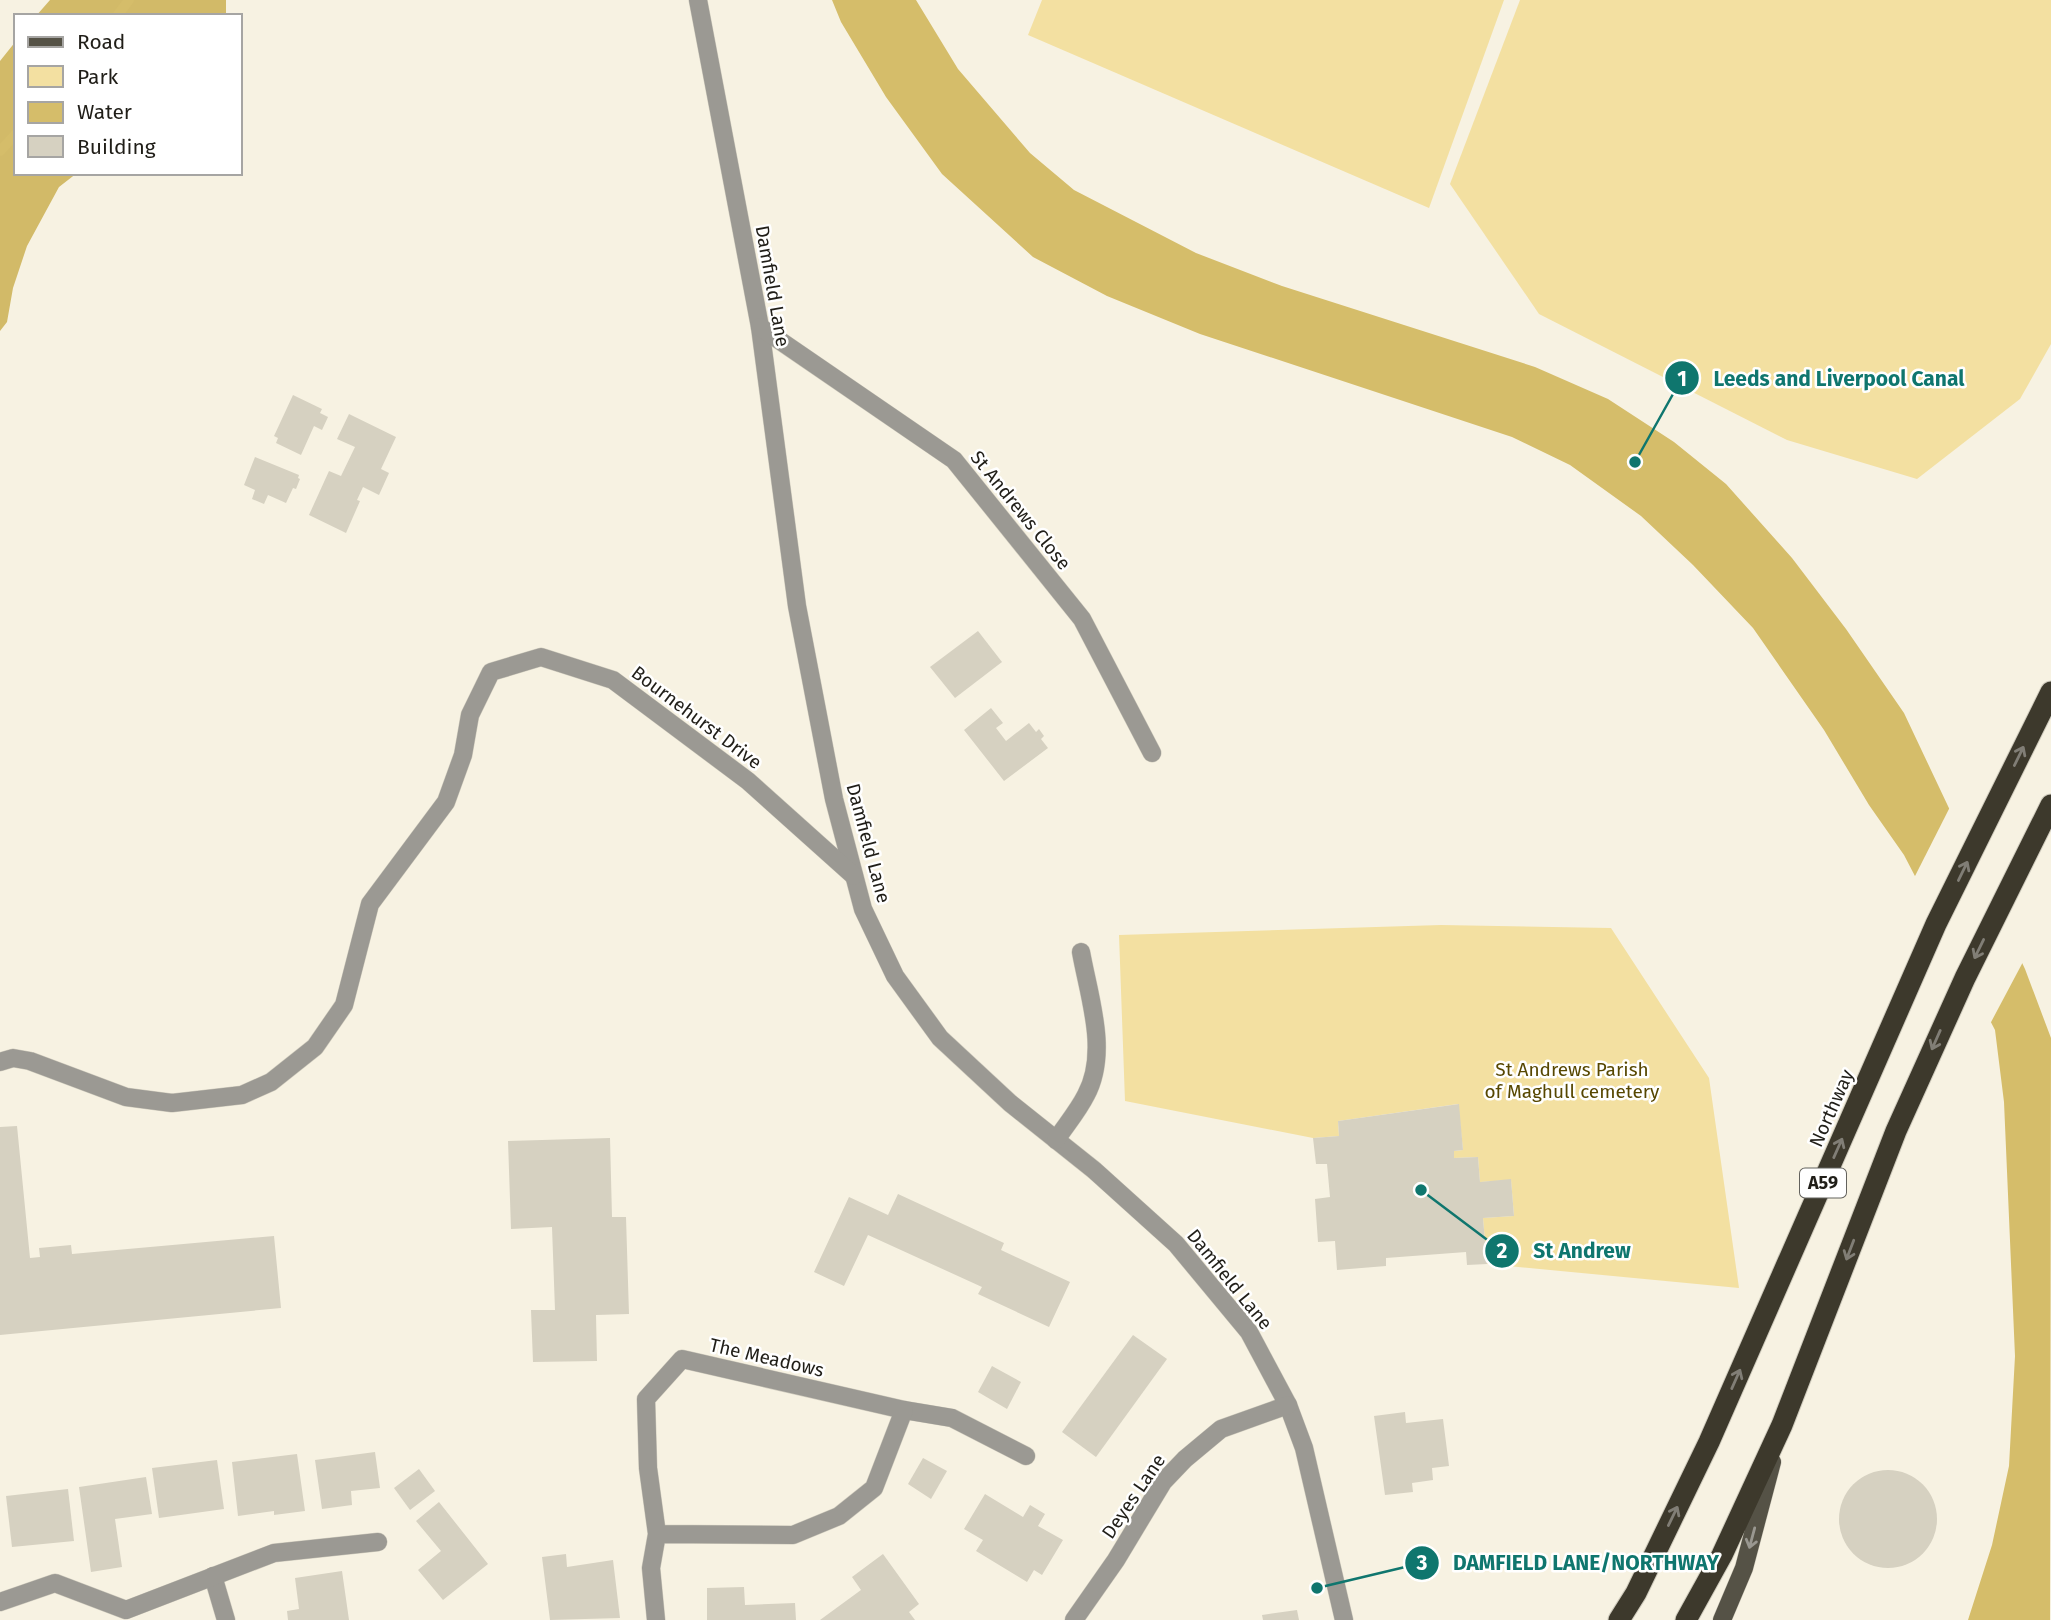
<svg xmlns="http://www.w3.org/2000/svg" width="2051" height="1620" viewBox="0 0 2051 1620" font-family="'Fira Sans',sans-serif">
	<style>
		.green { fill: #f3e0a1 }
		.forest { fill: #d2ba68 }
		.water { fill: #d5bd6a }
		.pier { fill: #f7f2e2 }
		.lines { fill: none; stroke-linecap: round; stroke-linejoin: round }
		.stream { stroke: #d5bd6a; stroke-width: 10 }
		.building { fill: #d6d1c1 }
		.minor-casing { stroke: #d0ccbe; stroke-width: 19 }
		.major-casing { stroke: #d0ccbe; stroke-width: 19 }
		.highway-casing { stroke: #d0ccbe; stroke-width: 23 }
		.minor { stroke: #9b9993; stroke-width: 18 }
		.major { stroke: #555246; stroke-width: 18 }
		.highway { stroke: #3d392c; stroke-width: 21 }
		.oneway { stroke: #817e76 }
		.oneway2 { stroke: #999790 }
		.labels { text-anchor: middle; stroke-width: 5; stroke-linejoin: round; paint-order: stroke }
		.shield { fill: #fff; stroke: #63625d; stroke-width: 2 }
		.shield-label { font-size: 18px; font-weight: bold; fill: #201e18 }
		.street-label { font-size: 19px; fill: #201e18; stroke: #fff }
		.park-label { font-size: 19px; fill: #574701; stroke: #fff }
		.leader { fill: none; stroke: #0f766e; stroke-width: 2.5 }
		.callout-dot { fill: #0f766e; stroke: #fff; stroke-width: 2.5 }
		.mark-label { font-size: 21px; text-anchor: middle; font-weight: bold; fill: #fff }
		.callout-label { font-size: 21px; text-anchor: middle; font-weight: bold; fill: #0f766e; stroke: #fff; stroke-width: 5; stroke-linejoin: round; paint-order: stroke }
	</style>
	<rect width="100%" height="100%" fill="#f7f2e2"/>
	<g class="green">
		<path d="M1042 0H1504L1429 208 1028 35Z"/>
		<path d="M1520 0H2051V344L2020 399 1917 479 1787 440 1539 314 1450 184Z"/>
		<path d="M1441 925 1611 928 1709 1078 1739 1288 1487 1264 1483 1218 1514 1216 1511 1180 1480 1182 1478 1157 1454 1158V1151L1463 1150 1458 1104 1338 1121 1339 1136 1313 1138 1125 1101 1119 935Z"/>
	</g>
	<g class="forest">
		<path d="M50 0H226V16H36Z"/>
		<path d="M16 41V173H77L59 187 27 246 13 288 7 322 0 331V61Z"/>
	</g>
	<path class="water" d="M832 0H916L958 69 1030 153 1074 190 1196 253 1282 286 1535 367 1608 399 1674 442 1726 484 1792 558 1846 629 1904 713 2025 969 2051 1038 2050 1620H1968L1992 1545 2009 1466 2015 1356 2004 1102 1995 1030 1904 855 1869 805 1824 730 1753 628 1693 565 1641 516 1570 465 1512 437 1200 334 1107 296 1033 257 942 174 886 97 841 22Z"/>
	<path class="pier" d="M1951 805 2024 960 1990 1024 1913 880Z"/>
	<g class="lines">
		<g class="stream">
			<path d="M117 16 129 0"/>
			<path d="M0 151 16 134"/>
		</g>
	</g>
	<g class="building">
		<path d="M293 395 322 409 320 413 328 417 322 430 314 426 301 455 276 443 278 438 274 436Z"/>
		<path d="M349 414 396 437 381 469 389 473 379 495 363 487 357 500 360 501 346 533 309 515 329 471 341 476 355 447 337 439Z"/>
		<path d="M255 457 299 475 298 478 300 479 296 489 293 488 286 503 268 495 264 504 252 499 255 490 244 485Z"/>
		<path d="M978 631 1002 662 955 698 930 667Z"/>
		<path d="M991 708 1003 723 996 728 1006 741 1029 723 1036 732 1039 729 1044 736 1041 739 1048 748 1004 781 964 730Z"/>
		<path d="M1459 1104 1463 1150 1454 1151V1158L1478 1157 1480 1182 1511 1179 1514 1216 1483 1218 1487 1264 1467 1265 1466 1252 1386 1258V1266L1337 1270 1335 1241 1318 1242 1315 1199 1330 1197 1327 1164H1316L1313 1138 1339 1136 1338 1121Z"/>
		<path d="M17 1126 30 1258 40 1257 39 1248 71 1245 72 1254 274 1236 281 1308 0 1335V1127Z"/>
		<path d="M610 1138 612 1217H626L629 1314 596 1315 597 1361 533 1362 531 1310H555L552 1227 511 1229 508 1141Z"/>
		<path d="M898 1194 1004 1243 1001 1250 1070 1282 1049 1327 978 1294 982 1287 868 1235 844 1286 814 1272 849 1197 888 1215Z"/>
		<path d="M1133 1335 1167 1359 1096 1457 1062 1432Z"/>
		<path d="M992 1366 1021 1382 1007 1409 978 1392Z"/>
		<path d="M1405 1412 1406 1423 1443 1419 1449 1466 1432 1468 1433 1480 1412 1483 1413 1492 1385 1495 1374 1416Z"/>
		<path d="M375 1452 380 1488 351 1491 352 1505 322 1509 315 1460Z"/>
		<path d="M297 1454 305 1511 274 1515V1511L238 1516 232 1462Z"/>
		<path d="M923 1458 947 1471 931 1499 908 1484Z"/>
		<path d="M217 1460 224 1509 159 1518 152 1468Z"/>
		<path d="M419 1469 435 1491 410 1510 394 1488Z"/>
		<circle cx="1888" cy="1519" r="49"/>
		<path d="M146 1477 152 1514 115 1519 122 1567 91 1572 79 1487Z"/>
		<path d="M68 1489 74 1541 12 1547 6 1496Z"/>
		<path d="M985 1494 1023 1517 1030 1505 1045 1514 1038 1526 1063 1540 1042 1575 1034 1570 1027 1582 976 1551 983 1540 964 1529Z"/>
		<path d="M439 1502 488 1564 443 1600 418 1570 441 1551 416 1521Z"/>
		<path d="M566 1554 567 1567 613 1560 620 1618 550 1620 542 1557Z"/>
		<path d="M883 1554 919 1604 909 1612 915 1620H820L861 1590 852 1577Z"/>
		<path d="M342 1571 349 1620H288L287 1611 299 1609 295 1578Z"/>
		<path d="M744 1587 745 1605 795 1603 796 1620H707V1588Z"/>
		<path d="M1297 1610 1299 1620H1263L1262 1615Z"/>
	</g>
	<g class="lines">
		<defs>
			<g id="minor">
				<path d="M698 0 760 327 797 606 834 799 863 909 895 976 940 1038 1010 1103 1094 1170 1176 1244 1249 1332 1288 1405 1304 1448 1344 1620"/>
				<path d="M760 327 954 460 1082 619 1152 753"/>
				<path d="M0 1062 13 1058 30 1061 126 1097 172 1103 242 1095 271 1082 315 1047 344 1005 370 904 446 802 463 755 470 715 491 672 541 657 613 680 748 781 854 876"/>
				<path d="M1056 1140C1066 1125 1078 1111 1086 1095 1109 1052 1089 997 1081 952"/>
				<path d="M904 1410 952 1418 1026 1456"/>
				<path d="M213 1576 226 1620"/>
				<path d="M0 1602 55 1583 126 1610 274 1553 378 1542"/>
				<path d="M656 1620 651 1568 657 1534 648 1468 646 1399 682 1359 904 1410 874 1488 839 1516 793 1535 657 1534"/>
				<path d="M1074 1620 1116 1560 1163 1482 1185 1459 1221 1429 1288 1405"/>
			</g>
			<path id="major" d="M1722 1620 1744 1568 1772 1462"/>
			<g id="highway">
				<path d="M1619 1620 1636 1593 1709 1442 1936 924 2051 692"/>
				<path d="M1686 1620 1722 1555 1782 1425 1896 1131 1965 978 2051 805"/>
			</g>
		</defs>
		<use href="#minor" class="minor-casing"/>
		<use href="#major" class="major-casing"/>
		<use href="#highway" class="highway-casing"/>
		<use href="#minor" class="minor"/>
		<use href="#major" class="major"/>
		<use href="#highway" class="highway"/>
	</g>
	<defs><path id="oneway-shaft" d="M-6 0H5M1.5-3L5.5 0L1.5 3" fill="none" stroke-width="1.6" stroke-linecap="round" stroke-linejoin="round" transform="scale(1.75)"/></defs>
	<g class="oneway">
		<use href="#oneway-shaft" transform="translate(2019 756) rotate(-64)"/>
		<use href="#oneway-shaft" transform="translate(1963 871) rotate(-64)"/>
		<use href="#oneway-shaft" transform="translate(1979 949) rotate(116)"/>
		<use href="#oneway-shaft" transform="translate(1936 1040) rotate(114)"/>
		<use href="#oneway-shaft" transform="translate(1838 1148) rotate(-66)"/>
		<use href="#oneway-shaft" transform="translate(1850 1250) rotate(111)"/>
		<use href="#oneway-shaft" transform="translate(1736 1379) rotate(-66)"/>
		<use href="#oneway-shaft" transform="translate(1673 1516) rotate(-64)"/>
	</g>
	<use class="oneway2" href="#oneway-shaft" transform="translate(1752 1538) rotate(105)"/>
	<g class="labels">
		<rect class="shield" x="1800" y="1168.5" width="46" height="29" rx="5"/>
		<g class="shield-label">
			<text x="1823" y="1189">A59</text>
		</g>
		<g class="street-label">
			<text transform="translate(773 286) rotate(80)" y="7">Damfield Lane</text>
			<text transform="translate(1021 510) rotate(51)" y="7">St Andrews Close</text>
			<text transform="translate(697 717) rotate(37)" y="7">Bournehurst Drive</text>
			<text transform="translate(869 843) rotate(75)" y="7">Damfield Lane</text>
			<text transform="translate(1831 1108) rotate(-66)" y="7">Northway</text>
			<text transform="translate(1230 1279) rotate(51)" y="7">Damfield Lane</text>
			<text transform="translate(767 1357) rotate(13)" y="7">The Meadows</text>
			<text transform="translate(1133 1496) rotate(-56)" y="7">Deyes Lane</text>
		</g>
		<g class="park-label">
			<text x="1572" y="1076">St Andrews Parish<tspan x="1572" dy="22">of Maghull cemetery</tspan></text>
		</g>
	</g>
	<path class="leader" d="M1635 462L1682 378M1421 1190L1502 1251M1317 1588L1422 1563"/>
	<g class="callout-dot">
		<circle cx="1635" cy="462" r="7"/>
		<circle cx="1421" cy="1190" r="7"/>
		<circle cx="1317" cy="1588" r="7"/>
		<circle cx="1682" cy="378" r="18"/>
		<circle cx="1502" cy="1251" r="18"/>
		<circle cx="1422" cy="1563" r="18"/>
	</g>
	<g class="mark-label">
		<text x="1682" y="386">1</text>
		<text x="1502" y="1258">2</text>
		<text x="1422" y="1570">3</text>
	</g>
	<g class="callout-label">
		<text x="1839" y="386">Leeds and Liverpool Canal</text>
		<text x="1582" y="1258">St Andrew</text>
		<text x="1586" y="1570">DAMFIELD LANE/NORTHWAY</text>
	</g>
	<rect x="14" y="14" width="228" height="161" fill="#ffffff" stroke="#a6a5a3" stroke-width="2"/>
	<rect x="28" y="37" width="35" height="10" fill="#555246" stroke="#a6a5a3" stroke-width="2"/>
	<text x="77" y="49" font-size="21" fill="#201e18">Road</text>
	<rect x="28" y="66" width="35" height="21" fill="#f3e0a1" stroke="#a6a5a3" stroke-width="2"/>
	<text x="77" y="84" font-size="21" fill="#201e18">Park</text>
	<rect x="28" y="102" width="35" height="21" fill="#d5bd6a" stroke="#a6a5a3" stroke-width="2"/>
	<text x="77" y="119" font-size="21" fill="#201e18">Water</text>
	<rect x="28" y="136" width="35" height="21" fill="#d6d1c1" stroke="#a6a5a3" stroke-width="2"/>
	<text x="77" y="154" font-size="21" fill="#201e18">Building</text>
</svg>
